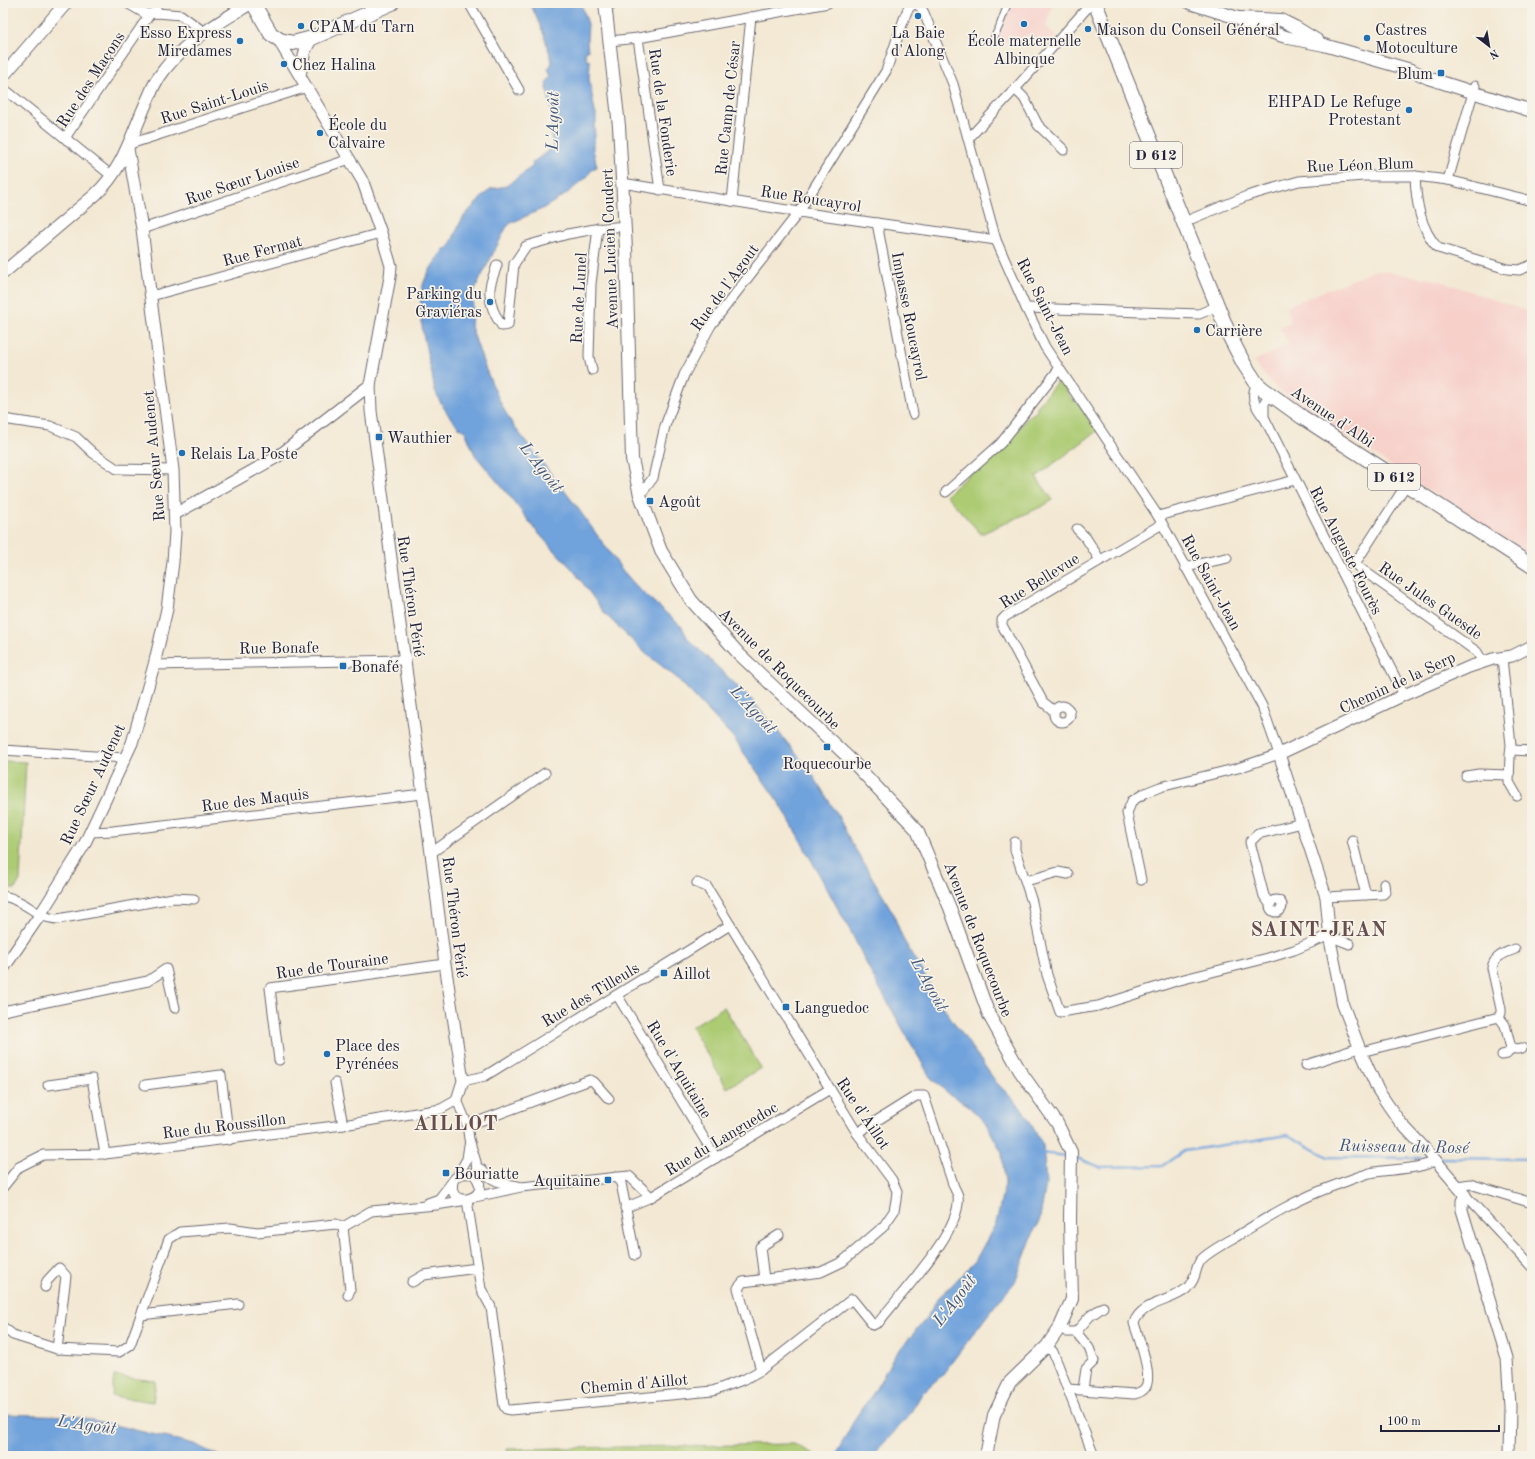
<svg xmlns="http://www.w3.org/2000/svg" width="1535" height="1459" viewBox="0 0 1535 1459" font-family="'Old Standard TT',serif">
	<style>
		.built { fill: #f7d0ca }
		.green { fill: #accb72; stroke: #677656 }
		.water { fill: #70a2db; stroke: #49628b }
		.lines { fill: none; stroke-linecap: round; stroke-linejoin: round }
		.stream { stroke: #70a2db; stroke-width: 2.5 }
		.pedestrian-casing { stroke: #6b6770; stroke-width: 8 }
		.minor-casing { stroke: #6b6770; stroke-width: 11 }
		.tertiary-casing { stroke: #6b6770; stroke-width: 13 }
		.secondary-casing { stroke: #6b6770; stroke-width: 14 }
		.primary-casing { stroke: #6b6770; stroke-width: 16 }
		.pedestrian { stroke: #fff; stroke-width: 6 }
		.minor { stroke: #fff; stroke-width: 9 }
		.tertiary { stroke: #fff; stroke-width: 11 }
		.secondary { stroke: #fff; stroke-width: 12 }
		.primary { stroke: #fff; stroke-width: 14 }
		.poi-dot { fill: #1f6fb2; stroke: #f7f3e8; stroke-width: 1.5 }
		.labels { text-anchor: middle; stroke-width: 3.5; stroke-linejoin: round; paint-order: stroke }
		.shield { fill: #f7f3e8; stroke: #62616f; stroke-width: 1 }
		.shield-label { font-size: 15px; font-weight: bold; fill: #22223b }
		.poi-label { font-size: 16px; fill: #22223b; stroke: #f7f3e8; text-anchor: start }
		.street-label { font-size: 16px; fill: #22223b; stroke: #f7f3e8 }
		.water-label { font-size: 17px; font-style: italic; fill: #41557b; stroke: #f7f3e8 }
		.district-label { font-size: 20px; font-weight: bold; letter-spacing: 1px; fill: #664e4f; stroke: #f7f3e8 }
	</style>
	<rect width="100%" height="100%" fill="#f7f3e8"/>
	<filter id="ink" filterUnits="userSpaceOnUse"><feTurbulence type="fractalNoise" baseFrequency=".025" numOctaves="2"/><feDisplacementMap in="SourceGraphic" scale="8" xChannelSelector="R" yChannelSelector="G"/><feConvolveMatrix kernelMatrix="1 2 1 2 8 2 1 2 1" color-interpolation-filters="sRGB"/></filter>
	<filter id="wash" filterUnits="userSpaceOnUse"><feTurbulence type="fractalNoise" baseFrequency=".012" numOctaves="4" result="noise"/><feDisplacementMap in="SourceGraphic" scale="16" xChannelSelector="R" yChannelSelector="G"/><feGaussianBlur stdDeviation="0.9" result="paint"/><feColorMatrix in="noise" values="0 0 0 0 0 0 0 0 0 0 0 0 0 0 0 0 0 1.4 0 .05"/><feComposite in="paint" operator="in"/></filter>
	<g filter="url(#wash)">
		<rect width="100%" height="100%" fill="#f3e8d3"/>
		<g class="built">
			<path d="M1010 3H1053L1046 26 1057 36 1046 48 1027 34 1022 48 995 37Z"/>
			<path d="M1377 270 1440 281 1532 313V558L1303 408 1276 388 1253 362 1289 344 1279 327 1291 323 1287 306Z"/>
		</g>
		<g class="green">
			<path d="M1059 379 1073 401 1075 399 1097 431 1036 477 1053 500 1043 506 981 534 946 495 1003 444H1008L1028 416H1030L1037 411V407Z"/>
			<path d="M3 761 26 762 20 880 15 889 3 888Z"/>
			<path d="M724 1007 761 1068 727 1088 691 1027Z"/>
			<path d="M114 1376 156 1381 153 1402 112 1396Z"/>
			<path d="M794 1444 818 1456H508L507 1449Z"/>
			<path d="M37 1449 78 1454 83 1456H3V1453Z"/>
		</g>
		<g class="water">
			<path d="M530 3H581L588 24 587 41 588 51 585 52 587 61 589 60 590 63 589 78 595 112 596 114V123L594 124 595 137 593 142V149L597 167 592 169 587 177 565 195 542 209 511 223 506 228 474 291 471 327 486 370 503 408 513 425 577 507 623 571 640 590 682 627 688 639 751 699 809 769 837 814 850 840 892 911 903 939 941 1004 996 1082 1023 1110 1043 1145 1046 1184 1039 1223 1034 1231 1015 1282 996 1304 942 1375 923 1392 908 1417 872 1456H835L856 1417 874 1392 895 1355 925 1320 938 1298 950 1287 975 1261 996 1223 1005 1184 1002 1153 987 1125 968 1105 949 1094 930 1077 872 975 852 934 782 807 732 736 677 678 644 652 605 614 574 571 538 533 511 498 475 455 465 431C455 427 441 405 437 395 434 389 433 381 432 374 426 349 417 314 422 289 425 274 436 261 444 249L448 248C455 238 457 226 464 216L490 189 506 186 533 166 532 163 553 147 550 127 552 128 553 121 546 83 551 77 548 68 551 65 552 61 543 32Z"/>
			<path d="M3 1414 76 1416 194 1444 219 1456H83L37 1449 3 1453Z"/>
		</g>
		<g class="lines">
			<g class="stream">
				<path d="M1040 1153 1067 1156"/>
				<path d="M1074 1157 1100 1167 1162 1166 1184 1151 1288 1135 1328 1157 1430 1158"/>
				<path d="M1439 1158 1532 1159"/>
			</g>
		</g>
	</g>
	<g filter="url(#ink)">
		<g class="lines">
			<defs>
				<path id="pedestrian" d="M992 41 999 27 1008 3"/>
				<g id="minor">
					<path d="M127 3 146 14 157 13 181 15 204 32"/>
					<path d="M155 3 157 13"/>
					<path d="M469 3 519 90"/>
					<path d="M913 4 920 6 924 13 953 84 996 240 1026 308 1045 347 1158 516 1262 706 1279 754 1238 768 1160 787 1145 793 1132 801 1127 813 1141 880"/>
					<path d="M605 6 616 3"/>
					<path d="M638 38 660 190"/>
					<path d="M610 41 638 38 828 3"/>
					<path d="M3 88 112 176"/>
					<path d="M1015 89 1024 98 1038 125 1064 150"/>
					<path d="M969 138 1015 89 1088 7 1096 4"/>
					<path d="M67 140V135L150 14"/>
					<path d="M130 144 307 87"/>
					<path d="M1415 176C1416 201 1420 229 1438 248L1507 269 1519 270 1532 265"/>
					<path d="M1448 180 1475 86"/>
					<path d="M622 183 799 212 996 240"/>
					<path d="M732 201 751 17"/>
					<path d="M1184 222 1247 196 1299 181 1364 176H1415L1448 180 1532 201"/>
					<path d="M877 223 913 414"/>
					<path d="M142 229 350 159"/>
					<path d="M497 265C495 272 490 282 490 289 489 302 494 315 502 326L508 325 514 264 526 246 568 234 595 229 625 226"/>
					<path d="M151 296 381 233"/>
					<path d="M1026 308 1199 314 1218 306"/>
					<path d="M592 370 589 357 591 284 598 228"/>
					<path d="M1257 384C1249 398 1256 407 1265 419L1404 695"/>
					<path d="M1264 417V403L1270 395"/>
					<path d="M3 419 50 426 76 437 93 453 117 469 173 470"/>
					<path d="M1406 485 1358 559 1356 562 1357 566 1477 652 1483 662"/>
					<path d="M946 492 1001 443 1059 369"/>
					<path d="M640 495 653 478 665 426 684 375 711 325 799 212 886 71 905 16 908 9 913 4"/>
					<path d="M1158 516 1295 480"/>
					<path d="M1077 529 1086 538 1100 560"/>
					<path d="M1185 567 1227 558"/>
					<path d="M1502 658 1511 745 1510 755 1509 782 1517 796"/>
					<path d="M154 665 404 660"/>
					<circle cx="1062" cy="714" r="8"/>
					<path d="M1054 711 1043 702 1002 625V620L1006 616 1162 524"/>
					<path d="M3 750 125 758"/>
					<path d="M1511 750 1532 751"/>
					<path d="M1466 776 1479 774 1509 775"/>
					<path d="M91 832 113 831 422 794"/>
					<path d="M1352 840 1366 895"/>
					<path d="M1015 842V850L1032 902 1047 975 1060 1012 1098 1006 1176 981 1268 958 1294 950 1330 935"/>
					<path d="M431 853 545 773"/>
					<path d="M1026 881 1058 872 1068 874"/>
					<path d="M697 883 707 887 857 1133 892 1180 897 1191 896 1200 894 1211 883 1227 842 1262 821 1272 743 1282 738 1288 761 1370"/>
					<path d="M3 896C7 897 12 898 15 900 33 907 37 918 58 919L173 898 194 899"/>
					<path d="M1326 897 1383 894 1385 892 1384 884"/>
					<circle cx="1276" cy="906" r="6"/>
					<path d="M1270 904 1264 896 1250 842 1258 834 1302 823"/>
					<path d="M1330 940 1337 939 1350 944"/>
					<path d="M617 995 716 1158"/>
					<path d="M3 1011 148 981 166 969 175 1008"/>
					<path d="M1499 1017 1505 1025 1511 1048"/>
					<path d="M1361 1052 1499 1017 1501 1013V1009L1492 968C1494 956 1505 953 1515 949"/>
					<path d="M1502 1055 1507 1054 1511 1048 1517 1049 1522 1048"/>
					<path d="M279 1060 270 988 445 964"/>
					<path d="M1306 1065 1359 1048"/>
					<path d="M463 1081 485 1076 730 925"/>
					<path d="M335 1083 343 1125"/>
					<path d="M48 1085 92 1079 105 1154"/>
					<path d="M145 1085 221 1075 229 1140"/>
					<path d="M467 1124 477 1122 590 1080 594 1082 609 1099"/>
					<path d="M481 1169C490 1181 504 1184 518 1186"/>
					<path d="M458 1175 467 1159 469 1145"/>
					<path d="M616 1177 621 1183 635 1255"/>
					<path d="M453 1182C446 1211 495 1199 475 1176"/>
					<path d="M1458 1186 1470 1184 1532 1203"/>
					<path d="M3 1187 19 1167 43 1155 105 1154 343 1125 441 1109 457 1100 467 1124 469 1139 476 1162 478 1181"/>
					<path d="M1465 1195 1532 1267"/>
					<path d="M475 1197 521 1187 629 1176 651 1197"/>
					<path d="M428 1203 439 1199 455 1178 461 1174 484 1173"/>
					<path d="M625 1208 651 1197 830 1089"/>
					<path d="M343 1227 350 1290 348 1295"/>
					<path d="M764 1279 760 1247 779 1235"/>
					<path d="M412 1282 424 1275 477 1268"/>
					<path d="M45 1287 47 1281 59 1268 66 1276 57 1349"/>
					<path d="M238 1304 141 1315 169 1239 180 1232 230 1228 257 1232 336 1224 343 1227 371 1211 436 1205 467 1200 481 1289 491 1307 504 1406 506 1409 510 1410 713 1391 745 1379 761 1370 852 1299 873 1325 879 1322C899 1295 963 1230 958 1196 957 1192 954 1188 953 1184L924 1096H916L857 1133"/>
					<path d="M3 1327 13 1335 57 1349 119 1352 130 1345 141 1315"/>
					<path d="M1060 1327 1067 1332H1076"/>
					<path d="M1047 1346 1053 1352 1094 1456"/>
					<path d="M1068 1389 1134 1394C1139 1393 1142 1392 1145 1388 1154 1376 1138 1337 1134 1323 1141 1302 1171 1302 1186 1289 1197 1280 1195 1266 1201 1260 1207 1253 1225 1243 1234 1238 1267 1217 1299 1198 1336 1185 1347 1181 1359 1176 1370 1173 1388 1169 1422 1170 1435 1160"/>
					<path d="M1083 1389 1086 1369 1094 1361 1089 1348 1076 1332 1090 1316 1103 1307"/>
				</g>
				<g id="tertiary">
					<path d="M280 40 282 46 363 182 381 233 391 266 390 277 370 385 371 411 431 853 445 964 463 1081 457 1100"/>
					<path d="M300 75 305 51 312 38"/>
					<path d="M175 514 277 457 370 385"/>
					<path d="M3 969 40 915 84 845 125 758 132 743 154 665 167 609 173 562 175 532 173 470 142 229 128 149"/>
					<path d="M1509 1456 1510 1406 1507 1358 1462 1210V1201L1465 1195 1431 1155 1400 1122 1388 1105 1378 1090 1361 1052 1343 1005 1330 940 1326 897 1279 754 1404 695 1469 667 1493 659 1512 656 1532 646"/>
				</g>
				<g id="secondary">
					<path d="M605 3 619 126 626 249 632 459 640 495 661 551 691 600 739 654 850 759 917 830 950 908 989 1015 1020 1071 1057 1123 1071 1152 1070 1221 1072 1299 1060 1327 1047 1346 1010 1382 994 1415 986 1456"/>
					<path d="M1190 3 1238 18 1245 23 1264 30 1289 38 1324 45 1411 70 1428 78 1532 111"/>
					<path d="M1240 18 1281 20 1295 27 1318 41"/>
					<path d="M3 76 66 3"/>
					<path d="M3 273 95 195C124 169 132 133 148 99 151 93 153 86 157 80 181 43 215 25 251 3"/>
				</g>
				<g id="primary">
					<path d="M253 3 271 34 280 40 293 43 312 38 392 3"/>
					<path d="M1095 3 1230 337 1244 364 1257 384 1263 389 1302 417 1532 566"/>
				</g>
			</defs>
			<use href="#pedestrian" class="pedestrian-casing"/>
			<use href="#minor" class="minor-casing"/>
			<use href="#tertiary" class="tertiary-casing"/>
			<use href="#secondary" class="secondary-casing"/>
			<use href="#primary" class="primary-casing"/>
			<use href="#pedestrian" class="pedestrian"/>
			<use href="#minor" class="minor"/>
			<use href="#tertiary" class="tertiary"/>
			<use href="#secondary" class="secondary"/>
			<use href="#primary" class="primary"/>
		</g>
	</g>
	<g class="poi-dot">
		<circle cx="918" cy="16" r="4"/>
		<circle cx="1024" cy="24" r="4"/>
		<circle cx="301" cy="26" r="4"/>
		<circle cx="1088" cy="29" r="4"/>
		<circle cx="1367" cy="38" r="4"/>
		<circle cx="240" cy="41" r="4"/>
		<circle cx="284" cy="64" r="4"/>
		<rect x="1437" y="69" width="8" height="8" rx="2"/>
		<circle cx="1409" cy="110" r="4"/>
		<circle cx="320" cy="133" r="4"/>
		<circle cx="490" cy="302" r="4"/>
		<circle cx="1197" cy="330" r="4"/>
		<rect x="375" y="433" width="8" height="8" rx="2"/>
		<circle cx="182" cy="453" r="4"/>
		<rect x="646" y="497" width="8" height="8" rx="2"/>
		<rect x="339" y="662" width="8" height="8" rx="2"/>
		<rect x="823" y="743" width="8" height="8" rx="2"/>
		<rect x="660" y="969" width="8" height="8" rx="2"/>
		<rect x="782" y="1003" width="8" height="8" rx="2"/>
		<circle cx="327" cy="1054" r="4"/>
		<rect x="442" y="1169" width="8" height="8" rx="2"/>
		<rect x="604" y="1176" width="8" height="8" rx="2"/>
	</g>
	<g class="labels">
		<g class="shield">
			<rect x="1130" y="142" width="52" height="26" rx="3"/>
			<rect x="1368" y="464" width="52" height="26" rx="3"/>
		</g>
		<g class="shield-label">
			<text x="1156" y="160">D 612</text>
			<text x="1394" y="482">D 612</text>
		</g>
		<g class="poi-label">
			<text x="309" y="32">CPAM du Tarn</text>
			<text x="1096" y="35">Maison du Conseil Général</text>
			<text x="1375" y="35">Castres<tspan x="1375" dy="18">Motoculture</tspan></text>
			<text x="232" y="38" text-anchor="end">Esso Express<tspan x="232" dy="18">Miredames</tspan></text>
			<text x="918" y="38" text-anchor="middle">La Baie<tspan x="918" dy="18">d'Along</tspan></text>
			<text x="1024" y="46" text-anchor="middle">École maternelle<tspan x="1024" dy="18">Albinque</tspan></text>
			<text x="292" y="70">Chez Halina</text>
			<text x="1433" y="79" text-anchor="end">Blum</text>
			<text x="1401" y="107" text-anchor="end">EHPAD Le Refuge<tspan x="1401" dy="18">Protestant</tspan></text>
			<text x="328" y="130">École du<tspan x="328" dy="18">Calvaire</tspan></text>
			<text x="482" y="299" text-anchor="end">Parking du<tspan x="482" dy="18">Graviéras</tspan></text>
			<text x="1205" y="336">Carrière</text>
			<text x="387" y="443">Wauthier</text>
			<text x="190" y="459">Relais La Poste</text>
			<text x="658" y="507">Agoût</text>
			<text x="351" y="672">Bonafé</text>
			<text x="827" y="769" text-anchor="middle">Roquecourbe</text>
			<text x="672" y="979">Aillot</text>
			<text x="794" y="1013">Languedoc</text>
			<text x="335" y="1051">Place des<tspan x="335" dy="18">Pyrénées</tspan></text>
			<text x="454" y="1179">Bouriatte</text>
			<text x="600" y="1186" text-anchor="end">Aquitaine</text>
		</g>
		<g class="street-label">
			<text transform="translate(90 79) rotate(-57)" y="6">Rue des Maçons</text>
			<text transform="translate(214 101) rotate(-18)" y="6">Rue Saint-Louis</text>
			<text transform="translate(727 108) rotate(-84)" y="6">Rue Camp de César</text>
			<text transform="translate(664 112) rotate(82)" y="6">Rue de la Fonderie</text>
			<text transform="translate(1360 164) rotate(-2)" y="6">Rue Léon Blum</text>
			<text transform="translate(242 180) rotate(-19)" y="6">Rue Sœur Louise</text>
			<text transform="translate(811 198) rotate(9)" y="6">Rue Roucayrol</text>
			<text transform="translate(609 249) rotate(-92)" y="6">Avenue Lucien Coudert</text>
			<text transform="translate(262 250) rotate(-15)" y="6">Rue Fermat</text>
			<text transform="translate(724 287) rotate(-54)" y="6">Rue de l'Agout</text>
			<text transform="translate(578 298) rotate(-87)" y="6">Rue de Lunel</text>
			<text transform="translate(1046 306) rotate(63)" y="6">Rue Saint-Jean</text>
			<text transform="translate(910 316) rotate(79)" y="6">Impasse Roucayrol</text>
			<text transform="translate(1333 416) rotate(34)" y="6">Avenue d'Albi</text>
			<text transform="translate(153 456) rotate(-95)" y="6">Rue Sœur Audenet</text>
			<text transform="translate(1347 550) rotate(63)" y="6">Rue Auguste Fourès</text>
			<text transform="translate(1039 580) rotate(-32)" y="6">Rue Bellevue</text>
			<text transform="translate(1212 582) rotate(61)" y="6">Rue Saint-Jean</text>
			<text transform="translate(412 596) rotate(82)" y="6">Rue Théron Périé</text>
			<text transform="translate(1431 600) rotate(35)" y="6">Rue Jules Guesde</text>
			<text transform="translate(279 647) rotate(-1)" y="6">Rue Bonafe</text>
			<text transform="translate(780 668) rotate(45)" y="6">Avenue de Roquecourbe</text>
			<text transform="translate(1397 682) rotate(-25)" y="6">Chemin de la Serp</text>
			<text transform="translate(92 784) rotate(-65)" y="6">Rue Sœur Audenet</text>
			<text transform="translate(255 799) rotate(-7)" y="6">Rue des Maquis</text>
			<text transform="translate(456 917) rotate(83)" y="6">Rue Théron Périé</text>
			<text transform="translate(979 939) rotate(69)" y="6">Avenue de Roquecourbe</text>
			<text transform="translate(332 965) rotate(-8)" y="6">Rue de Touraine</text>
			<text transform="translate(590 994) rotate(-31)" y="6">Rue des Tilleuls</text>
			<text transform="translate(680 1069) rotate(59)" y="6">Rue d'Aquitaine</text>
			<text transform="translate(864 1113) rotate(56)" y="6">Rue d'Aillot</text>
			<text transform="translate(224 1125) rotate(-7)" y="6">Rue du Roussillon</text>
			<text transform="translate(721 1138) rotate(-31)" y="6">Rue du Languedoc</text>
			<text transform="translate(634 1383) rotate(-5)" y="6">Chemin d'Aillot</text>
		</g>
		<g class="water-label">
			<text transform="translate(552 121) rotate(-89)" y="6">L'Agoût</text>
			<text transform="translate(542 467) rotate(52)" y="6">L'Agoût</text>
			<text transform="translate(754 709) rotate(47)" y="6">L'Agoût</text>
			<text transform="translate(930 984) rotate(61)" y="6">L'Agoût</text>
			<text transform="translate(1404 1146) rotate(1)" y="6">Ruisseau du Rosé</text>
			<text transform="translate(954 1300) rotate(-52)" y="6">L'Agoût</text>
			<text transform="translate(87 1424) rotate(8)" y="6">L'Agoût</text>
		</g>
		<g class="district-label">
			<text x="1319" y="936">SAINT-JEAN</text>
			<text x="456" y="1130">AILLOT</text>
		</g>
	</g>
	<rect width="1535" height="1459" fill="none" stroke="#f7f3e8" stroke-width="16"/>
	<g transform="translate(1489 46) rotate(149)" stroke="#f7f3e8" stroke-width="3" paint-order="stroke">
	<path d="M0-3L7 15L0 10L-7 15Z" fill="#22223b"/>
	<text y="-6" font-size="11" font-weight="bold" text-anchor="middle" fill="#22223b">N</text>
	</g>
	<path d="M1381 1425v6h118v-6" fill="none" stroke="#22223b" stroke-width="2"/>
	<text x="1387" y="1425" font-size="12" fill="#22223b" stroke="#f7f3e8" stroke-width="3" paint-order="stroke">100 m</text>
</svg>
